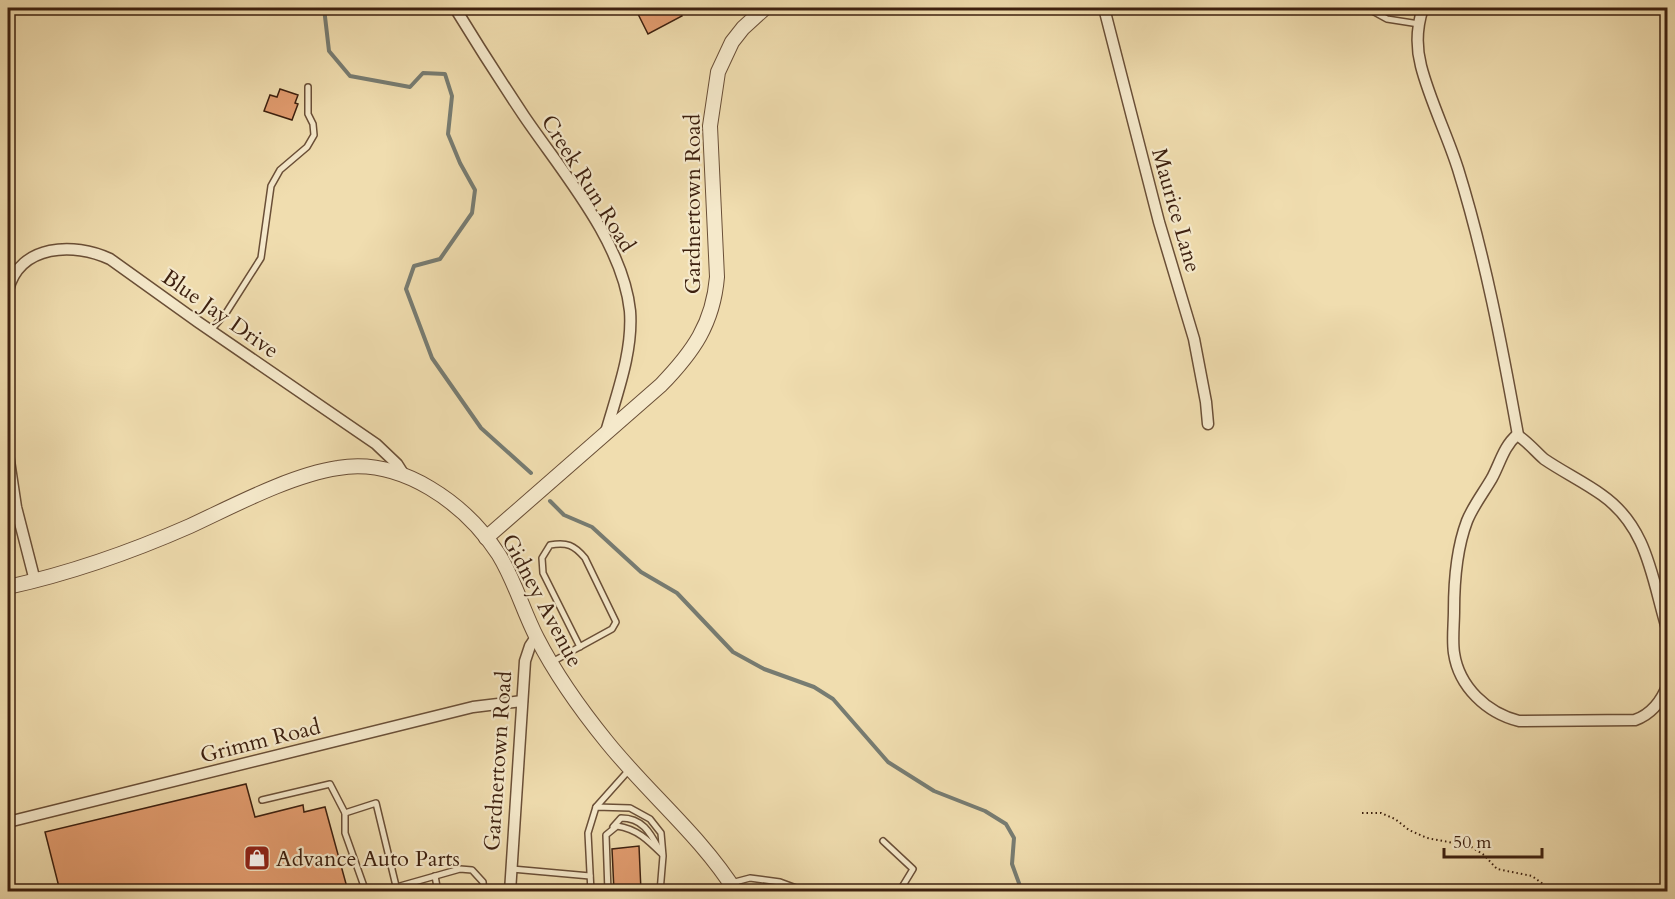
<svg xmlns="http://www.w3.org/2000/svg" width="1675" height="899" viewBox="0 0 1675 899" font-family="Cardo,serif">
	<style>
		.lines { fill: none; stroke-linecap: round; stroke-linejoin: round }
		.stream { stroke: #777c72; stroke-width: 4 }
		.building { fill: #e39d70; stroke: #3d200f; stroke-width: 1.5 }
		.service-casing { stroke: #6a4f37; stroke-width: 8 }
		.minor-casing { stroke: #6a4f37; stroke-width: 13 }
		.tertiary-casing { stroke: #6a4f37; stroke-width: 16 }
		.path { stroke: #3d200f; stroke-width: 2; stroke-dasharray: 1.5 3; stroke-linecap: butt }
		.service { stroke: #f5e9cb; stroke-width: 5 }
		.minor { stroke: #f5e9cb; stroke-width: 10 }
		.tertiary { stroke: #f5e9cb; stroke-width: 14 }
		.labels { text-anchor: middle; stroke-width: 4.5; stroke-linejoin: round; paint-order: stroke }
		.street-label { font-size: 22px; fill: #3d200f; stroke: #f5e9cb }
		.poi-label { font-size: 22px; fill: #3d200f; stroke: #f5e9cb; text-anchor: start }
	</style>
	<rect width="100%" height="100%" fill="#f0ddaf"/>
	<filter id="stains"><feTurbulence type="fractalNoise" baseFrequency=".00333" numOctaves="4"/><feColorMatrix values="0 0 0 0 .2 0 0 0 0 .09 0 0 0 0 .02 0 0 0 .5 -.17"/></filter>
	<radialGradient id="worn" r=".72"><stop offset=".6" stop-color="#630" stop-opacity="0"/><stop offset="1" stop-color="#630" stop-opacity=".3"/></radialGradient>
	<g class="lines">
		<g class="stream">
			<path d="M324 8 329 51 350 76 410 87 423 73 445 74 452 96 448 134 460 163 475 190 472 213 440 259 414 266 406 289 432 358 481 428 531 473"/>
			<path d="M550 501 564 515 592 527 641 572 677 593 733 652 764 669 814 687 833 699 888 762 934 791 985 811 1006 824 1014 838 1012 864 1020 886 1026 892"/>
		</g>
	</g>
	<g class="building">
		<path d="M635 8H678L682 16 648 34Z"/>
		<path d="M280 89 298 95 295 103 298 104 292 120 264 111 270 95 277 97Z"/>
		<path d="M246 784 255 817 303 805 304 812 325 807 348 891H60L45 832Z"/>
		<path d="M639 846 641 891H614L612 849Z"/>
	</g>
	<g class="lines">
		<defs>
			<g id="service">
				<path d="M1367 8 1387 19 1419 24"/>
				<path d="M210 331 226 313 261 258 271 186 280 170 307 147 314 135 313 124 308 114V87"/>
				<path d="M552 662 612 629 616 622 585 558C574 545 567 542 550 545L542 558 543 573 580 647"/>
				<path d="M262 800 330 784 345 813 376 803 396 886"/>
				<path d="M596 807 629 770"/>
				<path d="M345 813V833L366 892"/>
				<path d="M613 827 621 818C642 818 650 832 659 849"/>
				<path d="M883 841 913 869 899 892"/>
				<path d="M512 869 590 876"/>
				<path d="M435 876 438 892"/>
				<path d="M731 883 750 878 780 882 807 892"/>
				<path d="M379 892 460 869 472 870 483 882 484 892"/>
				<path d="M591 892 588 833 596 807 630 808 650 819 661 833 663 856 660 892"/>
				<path d="M608 892 606 835 617 826C637 829 648 840 662 854"/>
			</g>
			<g id="minor">
				<path d="M455 8C477 44 500 80 524 116 562 172 623 242 630 311 633 352 617 393 606 432"/>
				<path d="M1104 8 1159 222 1194 339 1206 402 1208 424"/>
				<path d="M1423 8C1417 26 1416 47 1421 66 1430 101 1447 134 1458 169 1485 256 1502 346 1518 435"/>
				<path d="M8 290C20 244 74 242 110 259L198 322 376 444 397 464 404 475"/>
				<path d="M8 454 16 507 35 581"/>
				<path d="M1668 632C1652 581 1649 528 1602 495 1584 482 1563 472 1544 459 1535 451 1527 441 1517 435 1504 446 1500 463 1492 478 1484 492 1473 506 1467 521 1456 550 1454 581 1454 611 1454 624 1452 640 1454 653 1459 687 1487 713 1519 721L1635 720C1652 714 1662 700 1668 684"/>
				<path d="M8 822 473 707 522 701"/>
				<path d="M510 892 525 661 530 646 536 637"/>
			</g>
			<g id="tertiary">
				<path d="M486 538 661 385C693 352 713 324 717 277L710 126 718 72 732 42 743 28 765 8"/>
				<path d="M8 587C71 573 131 552 190 526 233 506 291 475 338 468 402 457 466 504 499 555 515 581 523 611 537 638 556 675 581 710 607 742 648 793 701 836 736 892"/>
			</g>
		</defs>
		<use href="#service" class="service-casing"/>
		<use href="#minor" class="minor-casing"/>
		<use href="#tertiary" class="tertiary-casing"/>
		<path class="path" d="M1362 813H1381L1395 819 1409 830 1427 838 1470 846 1484 855 1497 869 1532 876 1554 892"/>
		<use href="#service" class="service"/>
		<use href="#minor" class="minor"/>
		<use href="#tertiary" class="tertiary"/>
	</g>
	<defs>
		<symbol id="shop-square" viewBox="-11 -11 22 22"><rect x="-9" y="-9" width="18" height="18" rx="4" fill="#8f2418" stroke="#f5e9cb"/><path d="M-5-2.5h2.3a2.7 3.5 0 0 1 5.4 0H5L5.5 6h-11ZM-1.5-2.5h3a1.5 2.3 0 0 0-3 0Z" fill="#fff"/></symbol>
	</defs>
	<g fill-rule="evenodd">
		<use href="#shop-square" x="242" y="843" width="30" height="30"/>
	</g>
	<g class="labels">
		<g class="street-label">
			<text transform="translate(589 183) rotate(58)" y="8">Creek Run Road</text>
			<text transform="translate(692 204) rotate(-90)" y="8">Gardnertown Road</text>
			<text transform="translate(1177 210) rotate(74)" y="8">Maurice Lane</text>
			<text transform="translate(221 313) rotate(35)" y="8">Blue Jay Drive</text>
			<text transform="translate(543 600) rotate(62)" y="8">Gidney Avenue</text>
			<text transform="translate(260 740) rotate(-14)" y="8">Grimm Road</text>
			<text transform="translate(497 761) rotate(-86)" y="8">Gardnertown Road</text>
		</g>
		<g class="poi-label">
			<text x="276" y="866">Advance Auto Parts</text>
		</g>
	</g>
	<rect width="1675" height="899" fill="none" stroke="#f0ddaf" stroke-width="30"/>
	<rect x="9" y="9" width="1657" height="881" fill="none" stroke="#3d200f" stroke-width="3"/>
	<rect x="15" y="15" width="1645" height="869" fill="none" stroke="#3d200f" stroke-width="1.5"/>
	<path d="M1444 848v9h98v-9" fill="none" stroke="#3d200f" stroke-width="3"/>
	<text x="1453" y="848" font-size="18" fill="#3d200f" stroke="#f5e9cb" stroke-width="4.5" paint-order="stroke">50 m</text>
	<rect width="100%" height="100%" filter="url(#stains)"/>
	<rect width="100%" height="100%" fill="url(#worn)"/>
</svg>
